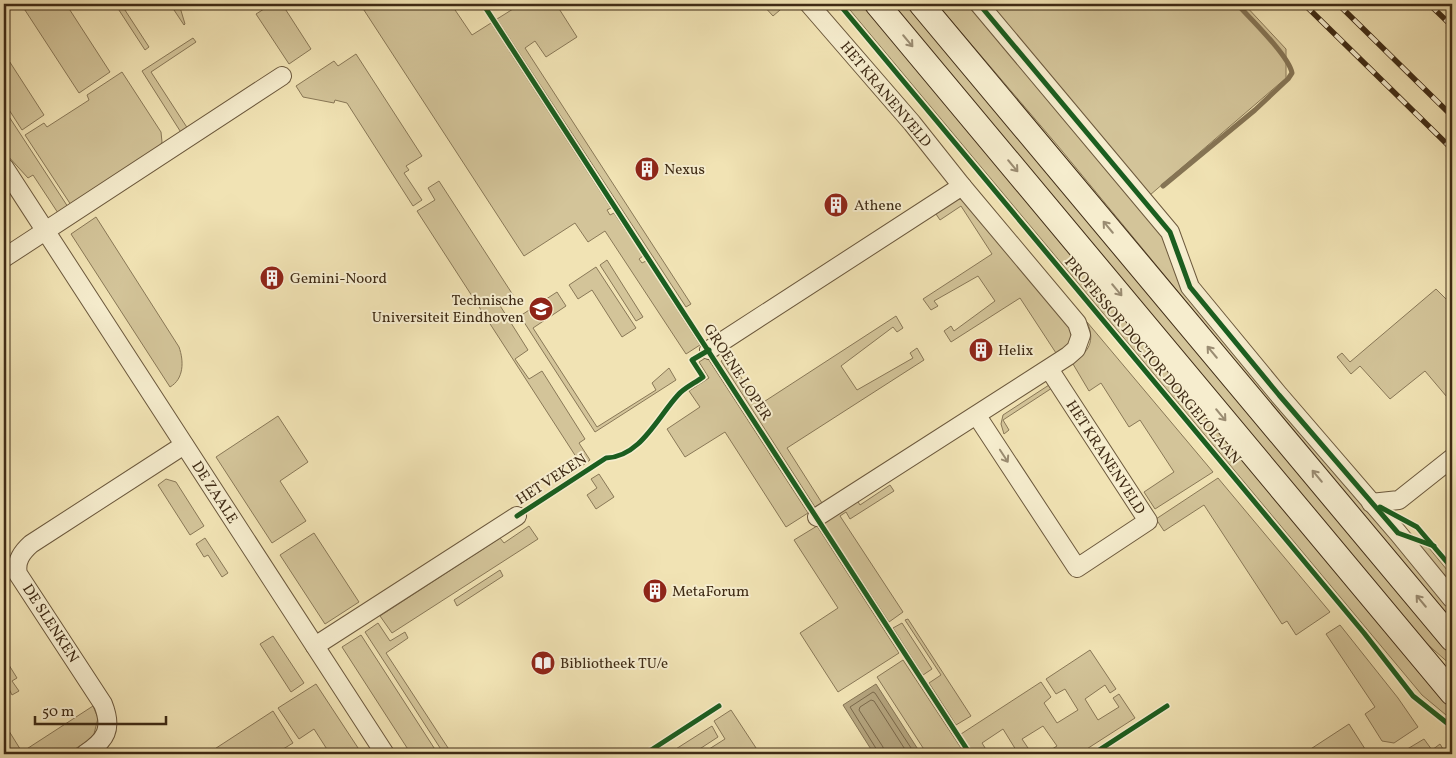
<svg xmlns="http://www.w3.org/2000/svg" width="1456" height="758" viewBox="0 0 1456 758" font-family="Vollkorn,serif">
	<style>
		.green { fill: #d3c499; stroke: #897857 }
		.water { fill: #b4a47e; stroke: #857454 }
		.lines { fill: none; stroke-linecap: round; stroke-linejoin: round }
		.shore { stroke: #7a684a; stroke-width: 1 }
		.stream { stroke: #857454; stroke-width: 5 }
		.minor-casing { stroke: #6c593d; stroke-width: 20 }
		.secondary-casing { stroke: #3f2b15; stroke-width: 26 }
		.minor { stroke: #f6edce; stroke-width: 18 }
		.secondary { stroke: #f6edce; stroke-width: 24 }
		.rail-casing { stroke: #3f2b15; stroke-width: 5.5 }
		.rail { stroke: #f6edce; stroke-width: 4; stroke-dasharray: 11; stroke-linecap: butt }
		.cycleway-casing { stroke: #f6edce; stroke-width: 8 }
		.cycleway { stroke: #1b5e20; stroke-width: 5 }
		.oneway { stroke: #9a8c72 }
		.labels { text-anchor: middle; stroke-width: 4; stroke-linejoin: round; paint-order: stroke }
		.street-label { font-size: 15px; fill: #3f2b15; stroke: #f6edce }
		.poi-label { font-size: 15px; fill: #3f2b15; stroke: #f6edce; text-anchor: start }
	</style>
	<rect width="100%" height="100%" fill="#f1e3b4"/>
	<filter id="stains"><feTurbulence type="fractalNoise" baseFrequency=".004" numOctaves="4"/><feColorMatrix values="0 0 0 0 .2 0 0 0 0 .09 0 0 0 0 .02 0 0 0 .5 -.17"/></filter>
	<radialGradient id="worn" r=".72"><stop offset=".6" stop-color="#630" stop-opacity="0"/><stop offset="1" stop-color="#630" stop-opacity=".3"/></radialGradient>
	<g class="green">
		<path d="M21 4H66L110 72 79 93Z"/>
		<path d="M115 4H121L149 47 145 50Z"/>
		<path d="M170 4H179L185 24 184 25Z"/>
		<path d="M272 4H282L311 49 289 64 256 14Z"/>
		<path d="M360 4H451L472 35 491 23 611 208 607 210 610 215 614 213 643 256 639 259 642 263 646 261 700 345 686 354 605 231 588 242 575 223 524 256Z"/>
		<path d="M521 4H556L577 37 546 57 535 41 525 48 691 304 686 307 497 19Z"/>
		<path d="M762 4H787L773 16Z"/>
		<path d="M845 4H865L1452 707V720L1422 695Z"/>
		<path d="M889 4H909L1452 654V666L1417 635Z"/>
		<path d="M937 4H969L1158 228 1168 244 1173 257 1447 601 1452 608V624L1058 146Z"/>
		<path d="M989 4H1244L1286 49V78L1150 195Z"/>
		<path d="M193 38 196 42 151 72 188 129 182 134 142 71Z"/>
		<path d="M4 53 44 115 22 130 4 102Z"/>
		<path d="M356 54 422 156 406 166 409 170 404 173 422 200 413 206 347 103 335 100 334 103 303 97 296 86 334 61 338 66Z"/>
		<path d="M122 72 161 132 162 142 160 146 71 205 25 135 44 123 47 127 89 100 87 95Z"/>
		<path d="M4 109 68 207 58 213 33 175 28 178 7 155 8 147 4 141Z"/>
		<path d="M439 181 513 295 499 304 528 350 515 359 529 379 542 371 585 439 579 443 590 460 582 466 417 211 435 200 428 188Z"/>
		<path d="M956 199H961L967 203 1070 328C1074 341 1066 347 1056 353L1020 298 951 342 944 331 951 326 954 331 995 301 978 276 934 301 938 306 931 310 923 299 992 254 961 206 940 220 934 211Z"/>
		<path d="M96 217 179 347C184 361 184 379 170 387L71 234Z"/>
		<path d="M607 260 643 317 636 321 600 265Z"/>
		<path d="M596 267 636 328 622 337 592 290 578 299 569 285Z"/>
		<path d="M1436 289 1452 305V403L1425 371 1390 399 1360 366 1351 374 1337 357 1342 353 1350 362Z"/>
		<path d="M557 292 566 306 533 328 597 427 656 390 652 383 669 368 676 380 595 432 520 316Z"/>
		<path d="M896 316 903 328 897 332 893 327 841 366 857 390 913 358 910 353 917 348 924 360 787 448 822 503 815 507 721 361 728 357 759 405Z"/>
		<path d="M1087 322 1213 472 1155 509 1144 492 1174 472 1140 420 1129 427 1101 383 1089 391 1073 364C1088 351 1096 342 1087 322Z"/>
		<path d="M707 357 808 513 786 527 725 432 685 457 667 429 700 407 689 391 709 378 699 362Z"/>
		<path d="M1049 385 1052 388 1003 420 1009 430 1004 434 1001 424 1003 415Z"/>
		<path d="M278 416 308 462 280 481 306 521 272 543 216 457Z"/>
		<path d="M599 474 614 497 596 509 587 495 597 488 591 479Z"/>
		<path d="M1218 478 1330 612 1296 635 1287 621 1282 624 1204 505 1164 531 1156 519Z"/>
		<path d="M166 479 176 482 204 526 190 535 158 485Z"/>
		<path d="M890 485 894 491 850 519 846 512 840 516 903 612 889 622 823 522 857 500 860 505Z"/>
		<path d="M529 526 538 539 392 633 380 616 500 538 504 543Z"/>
		<path d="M817 526 899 653 838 692 800 633 838 608 794 540Z"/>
		<path d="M314 533 359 602 325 624 280 555Z"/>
		<path d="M205 538 228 573 222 577 208 555 204 557 196 544Z"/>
		<path d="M1412 541 1429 548 1452 576V589Z"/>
		<path d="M500 570 503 576 457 606 454 600Z"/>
		<path d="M908 619 971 716 956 725 929 683 941 675 905 620Z"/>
		<path d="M378 623 390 641 405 632 408 638 386 653 452 754H444L365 632Z"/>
		<path d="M902 623 932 669 923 675 893 628Z"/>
		<path d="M1340 625 1398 698 1418 727 1394 743 1382 741 1365 714 1375 707 1326 634Z"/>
		<path d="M361 635 438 754H411L342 647Z"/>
		<path d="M273 636 304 683 291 692 260 644Z"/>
		<path d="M1090 650 1116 689 1110 693 1105 685 1085 699 1098 720 1119 707 1113 698 1119 694 1135 718 1079 754H1051L1049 751 1057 746 1043 726 1022 739 1032 754H1010L1016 750 1003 729 982 743 987 751 982 754H974L961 734 1041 682 1051 697 1044 703 1057 723 1078 710 1065 689 1056 694 1046 679Z"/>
		<path d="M4 657 17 678 12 681 19 691 12 695 9 689 4 693Z"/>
		<path d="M903 660 965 754H927L877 677Z"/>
		<path d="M316 684 362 754H330L314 729 299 739 278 708Z"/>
		<path d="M93 706 98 718 94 734 86 742 67 754H8L4 748V723L22 752Z"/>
		<path d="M731 710 760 754H708L706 751 725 739 714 721Z"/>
		<path d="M273 711 293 743 275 754H207Z"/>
		<path d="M1349 724 1367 752 1366 754H1303Z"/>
		<path d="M712 726 718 737 695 752 696 754H668Z"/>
		<path d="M1424 739 1432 750 1440 744 1446 754H1399Z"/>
	</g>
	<path class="water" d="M876 684 921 754H874L843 705Z"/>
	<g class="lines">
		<g class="shore">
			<path d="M878 754 877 750 850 707 873 692 875 693 915 754"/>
			<path d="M884 754 883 747 859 710 860 707 871 700 874 701 908 754"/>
		</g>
		<path class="stream" d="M1163 186 1255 110 1288 79 1292 73C1289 56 1250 18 1237 4"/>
		<defs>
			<g id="minor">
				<path d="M809 4 912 123 962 186 1077 323 1081 335 1076 349 1068 356 817 517"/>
				<path d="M979 4 1170 232 1190 287 1279 395 1398 533 1452 599"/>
				<path d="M4 167 385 754"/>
				<path d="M4 258 282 76"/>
				<path d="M709 350 962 186"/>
				<path d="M977 416 1077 568 1148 521 1049 369"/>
				<path d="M1371 503 1399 500 1452 458"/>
				<path d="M315 646 517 516"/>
				<path d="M85 754C106 740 113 729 103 704L18 574C15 561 22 552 31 544L184 445"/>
			</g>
			<g id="secondary">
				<path d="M877 4 1452 693"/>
				<path d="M921 4 1452 639"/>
			</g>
		</defs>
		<use href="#minor" class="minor-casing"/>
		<use href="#secondary" class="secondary-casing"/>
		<use href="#minor" class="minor"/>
		<use href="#secondary" class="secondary"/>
		<defs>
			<g id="rail">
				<path d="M1304 4 1452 149"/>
				<path d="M1338 4 1452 116"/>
				<path d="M1429 4 1452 26"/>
			</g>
		</defs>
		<use href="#rail" class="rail-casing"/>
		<use href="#rail" class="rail"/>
		<defs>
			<g id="cycleway">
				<path d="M483 4 970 754"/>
				<path d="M839 4 1364 633 1413 696 1452 727"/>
				<path d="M979 4 1170 232 1190 287 1279 395 1398 533 1434 546"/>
				<path d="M1380 507 1417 527 1452 568"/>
				<path d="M517 516 606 458C640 457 657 418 678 395 684 388 695 383 703 377L692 360 709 350"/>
				<path d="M645 754 719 706"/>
				<path d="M1093 754 1167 706"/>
			</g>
		</defs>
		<use href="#cycleway" class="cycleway-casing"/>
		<use href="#cycleway" class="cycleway"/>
	</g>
	<defs><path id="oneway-shaft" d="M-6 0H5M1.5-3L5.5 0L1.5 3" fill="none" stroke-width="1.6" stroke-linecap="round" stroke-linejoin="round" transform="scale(1.25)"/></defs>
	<g class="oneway">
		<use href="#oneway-shaft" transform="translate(908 41) rotate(50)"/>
		<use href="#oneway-shaft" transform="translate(1013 166) rotate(50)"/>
		<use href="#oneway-shaft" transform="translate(1108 227) rotate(-130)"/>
		<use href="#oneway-shaft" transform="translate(1117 290) rotate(50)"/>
		<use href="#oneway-shaft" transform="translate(1212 352) rotate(-130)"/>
		<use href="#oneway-shaft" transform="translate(1221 415) rotate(50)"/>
		<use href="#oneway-shaft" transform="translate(1004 456) rotate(57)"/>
		<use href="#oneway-shaft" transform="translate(1317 476) rotate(-130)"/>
		<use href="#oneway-shaft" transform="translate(1421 601) rotate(-130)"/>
	</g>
	<defs>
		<symbol id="building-disc" viewBox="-11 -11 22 22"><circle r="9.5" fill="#8f2418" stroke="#f6edce"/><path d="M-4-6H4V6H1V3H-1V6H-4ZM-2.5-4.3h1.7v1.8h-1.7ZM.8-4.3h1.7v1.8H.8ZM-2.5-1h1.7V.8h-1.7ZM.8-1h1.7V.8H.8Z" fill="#fff"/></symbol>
		<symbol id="university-disc" viewBox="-11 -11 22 22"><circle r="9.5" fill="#8f2418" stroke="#f6edce"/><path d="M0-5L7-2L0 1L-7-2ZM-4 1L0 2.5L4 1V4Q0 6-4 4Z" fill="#fff"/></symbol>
		<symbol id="library-disc" viewBox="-11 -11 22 22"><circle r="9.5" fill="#8f2418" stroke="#f6edce"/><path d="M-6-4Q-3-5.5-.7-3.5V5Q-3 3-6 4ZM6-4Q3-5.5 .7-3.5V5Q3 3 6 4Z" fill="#fff"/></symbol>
	</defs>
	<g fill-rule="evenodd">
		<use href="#building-disc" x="633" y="155" width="28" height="28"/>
		<use href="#building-disc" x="822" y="191" width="28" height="28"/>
		<use href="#building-disc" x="258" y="264" width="28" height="28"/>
		<use href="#university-disc" x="527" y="295" width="28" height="28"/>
		<use href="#building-disc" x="967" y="336" width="28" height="28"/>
		<use href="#building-disc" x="641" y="577" width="28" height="28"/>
		<use href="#library-disc" x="529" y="649" width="28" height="28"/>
	</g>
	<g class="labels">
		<g class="street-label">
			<text transform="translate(886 94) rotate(50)" y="5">HET KRANENVELD</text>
			<text transform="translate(1153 360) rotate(50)" y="5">PROFESSOR DOCTOR DORGELOLAAN</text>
			<text transform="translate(738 372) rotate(57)" y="5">GROENE LOPER</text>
			<text transform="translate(1106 457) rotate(57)" y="5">HET KRANENVELD</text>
			<text transform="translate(551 479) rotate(-33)" y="5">HET VEKEN</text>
			<text transform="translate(215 492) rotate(57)" y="5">DE ZAALE</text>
			<text transform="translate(51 623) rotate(57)" y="5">DE SLENKEN</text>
		</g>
		<g class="poi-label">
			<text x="664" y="174">Nexus</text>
			<text x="854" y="210">Athene</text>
			<text x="290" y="283">Gemini-Noord</text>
			<text x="524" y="305" text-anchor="end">Technische<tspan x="524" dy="17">Universiteit Eindhoven</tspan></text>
			<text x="998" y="355">Helix</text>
			<text x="672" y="596">MetaForum</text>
			<text x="560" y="668">Bibliotheek TU/e</text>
		</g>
	</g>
	<rect width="1456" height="758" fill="none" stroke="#f1e3b4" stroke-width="20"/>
	<rect x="5" y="5" width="1446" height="748" fill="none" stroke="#3f2b15" stroke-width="2.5"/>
	<rect x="10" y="10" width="1436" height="738" fill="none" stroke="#3f2b15"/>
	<path d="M35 716v8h131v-8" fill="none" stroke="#3f2b15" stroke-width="2.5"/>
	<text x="42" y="716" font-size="15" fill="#3f2b15" stroke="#f6edce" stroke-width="4" paint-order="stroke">50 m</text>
	<rect width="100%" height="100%" filter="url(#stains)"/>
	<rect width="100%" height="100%" fill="url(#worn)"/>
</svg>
